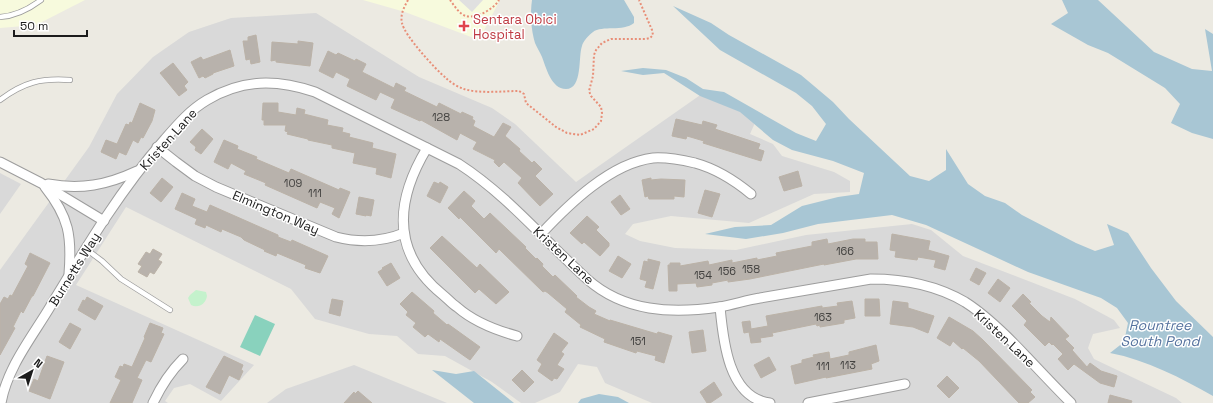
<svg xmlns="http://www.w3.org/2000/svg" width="1213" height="403" viewBox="0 0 1213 403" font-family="'Space Grotesk',sans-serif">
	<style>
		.residential { fill: #d9d9d9 }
		.education { fill: #f7fadd }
		.park { fill: #c4f2cc }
		.pitch { fill: #89d2bd }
		.parking { fill: #e0e0e0 }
		.water { fill: #a8c6d4 }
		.building { fill: #b8b2ac; stroke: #bbb2a7 }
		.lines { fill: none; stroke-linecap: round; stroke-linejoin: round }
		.lane-casing { stroke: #9d9d9d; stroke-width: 6 }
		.street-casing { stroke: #9d9d9d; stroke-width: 11 }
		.path { stroke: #e88f78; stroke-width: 2; stroke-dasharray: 2 2; stroke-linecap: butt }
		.lane { stroke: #fff; stroke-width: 4.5 }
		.street { stroke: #fff; stroke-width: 9 }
		.health-dot { fill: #e0444e; stroke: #fff; stroke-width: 1.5 }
		.labels { text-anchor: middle; stroke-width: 3; stroke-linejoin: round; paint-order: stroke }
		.number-label { font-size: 11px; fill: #434240 }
		.health-label { font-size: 13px; fill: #be3a42; stroke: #fff; text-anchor: start }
		.street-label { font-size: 13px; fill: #1c1c1c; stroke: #fff }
		.water-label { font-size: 14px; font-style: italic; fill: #55729e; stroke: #fff }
	</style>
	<rect width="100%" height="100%" fill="#eceae2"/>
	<g class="residential">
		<path d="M316 13 419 77 492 108 515 124 576 182 706 91 758 116 750 134 773 144 782 156 834 172 850 181V192L814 194 749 223 671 216 633 224 625 234 640 241 675 248 736 250 806 235 912 224 931 230 963 256 1075 299 1114 320 1120 328 1093 334 1088 348 1094 359 1176 398 1182 403H652L605 383 597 367 578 364 560 392 535 403H521L492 382 445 356 418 354 397 336 369 334 315 319 291 289 126 207 76 285 254 365 221 401 190 384 174 388 165 401 168 403H0V270L89 147 117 94 153 57 189 32 231 18Z"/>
		<path d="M0 173 21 184 0 214Z"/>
		<path d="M354 365 447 403H267L286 389Z"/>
	</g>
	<g class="education">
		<path d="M0 0H85L36 25 0 28Z"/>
		<path d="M363 0H500L479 40 405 12Z"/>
	</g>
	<path class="park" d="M196 290 206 292 207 296C206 303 199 309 191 305L188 298 190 295Z"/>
	<path class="pitch" d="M255 315 275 324 260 356 240 347Z"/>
	<path class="parking" d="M459 0H483L472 12Z"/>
	<g class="water">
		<path d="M532 0H624L634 17V23C623 32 602 25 593 32 589 35 583 41 582 46 578 56 583 89 566 89 551 89 546 67 542 57 540 52 537 48 535 43 531 30 530 14 532 0Z"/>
		<path d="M1062 0H1098L1154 52 1192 69 1212 71 1205 29 1213 34V139L1192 133 1171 123 1180 104 1165 88 1108 53 1088 45 1051 24 1068 13Z"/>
		<path d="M673 6 711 23 729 35 801 75 833 102 849 119 910 176 929 181 946 170V149L968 184 985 196 1005 203 1022 215 1076 243 1095 251 1114 245 1107 224 1128 233 1151 268 1176 301 1213 337V396C1181 378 1147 360 1110 353L1124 342 1128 323 1117 308 1101 298 1028 272 926 225 892 215 818 224 783 233 746 239 705 234 735 227 771 225 802 206 838 197 859 194 864 173 833 161 792 150 773 140 740 112 700 96 664 73 643 75 621 71 643 68 666 70 686 78 703 89 724 92 796 133 816 141 826 124 812 106 796 93 720 50Z"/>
		<path d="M432 370 456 374 474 371 514 403H474Z"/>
		<path d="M599 394 618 397 629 403H578L581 399Z"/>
	</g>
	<g class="building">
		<path d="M256 35 260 62 251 64 250 59 246 60 243 41H248V37Z"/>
		<path d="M298 41 313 43 310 66 276 62V60L271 61 272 42 298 44Z"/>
		<path d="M230 50 234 66 213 73V74L205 78 203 76 199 78 191 62 201 57 203 60Z"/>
		<path d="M328 51 336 55 338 53 355 61 356 59 366 64 362 72 394 88 396 83 406 88 404 91 437 107 439 103 461 114 462 112 473 117 472 119 475 121 473 126 494 137 503 123 511 127 505 136 520 149 519 151 532 163 534 161 542 169 535 176 553 194 540 206 518 183 522 178 504 162 499 167 494 162 495 160 473 149 477 142 460 133 457 140 421 120 420 121 391 108 395 99 380 92 376 100 347 86 350 79 336 72 333 78 319 71Z"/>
		<path d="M173 63 188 82 184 86 187 90 179 96 160 73Z"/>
		<path d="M140 103 155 110 152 121 143 138 141 137 138 143 133 140 126 155 119 152 116 159 101 152 106 140 117 144 126 124 129 125 130 122 132 123Z"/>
		<path d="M263 103H278V112L296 115 297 108 305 110 304 114 328 120 327 125 343 128 342 132 350 134 349 137 373 143 372 148 396 154 391 178 376 174 377 168 353 163 355 153 332 148V145L308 140V139L287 134 288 132 285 131 286 125H264V120H262Z"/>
		<path d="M676 119 702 125 703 121 717 125 715 129 760 144 758 149 764 151 761 161 703 143 704 141 687 136 686 139 672 136Z"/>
		<path d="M202 129 213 139 201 154 195 150 196 147 190 142Z"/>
		<path d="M224 140 238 146 237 149 257 157 256 159 289 173 291 169 339 190 340 188 350 192 339 218 332 214 335 208 320 202 317 208 265 185 266 183 244 174 246 171 231 163 228 169 214 162Z"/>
		<path d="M798 171 802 186 784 191 779 177Z"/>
		<path d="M162 178 173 187 161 202 150 193Z"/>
		<path d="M651 178V180L661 179 685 180 684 197 674 196V199H649L648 196 645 197 642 180Z"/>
		<path d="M434 182 439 184 440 182 448 187 440 203 427 196Z"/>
		<path d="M705 190 720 194 712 217 698 213Z"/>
		<path d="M464 191 475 201 471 206 484 219 490 213 526 247 525 248 536 259 537 258 543 264 542 266 553 277 555 275 577 296 576 297 589 307 596 311 594 314 610 321V320L657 334 658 332 672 336 664 363 655 360 656 356 637 351 636 353 604 342 605 339 580 327 581 325 565 312 567 309 548 293 545 291 543 292 499 249 496 253 460 217 459 219 448 208Z"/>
		<path d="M182 193 195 199 192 206 207 212 210 205 278 235V237L291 242 292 240 328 256 320 273 305 268 306 265 277 253 276 256 264 251 265 250 244 240 241 237 222 229 221 232 206 225 205 228 195 224 197 219 175 209Z"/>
		<path d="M620 195 630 209 621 215 611 202Z"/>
		<path d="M359 197 374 200 371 216 366 215V216L356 214Z"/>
		<path d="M587 216 599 227 596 230 609 243V246L600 256 584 242 582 244 570 233Z"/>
		<path d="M892 234 930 241 928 250 949 256 945 270 934 267 936 260 918 257 917 260 895 257 896 251 890 250Z"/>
		<path d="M442 236 477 268 480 264 509 292 496 304 479 289 475 293 430 248Z"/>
		<path d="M827 239 828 244 853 239H865V242H877L878 259H856L824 265V264L750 279 728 282V280L712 283V285L697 287 696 283 677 284V291H669L668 265H670V263H680V266L708 261 709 265 732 260V263L757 258V260L777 256 776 253 812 246V242Z"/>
		<path d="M153 249 162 254 158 260 162 262 154 274 150 272 147 277 138 272 142 266 138 264 146 252 150 254Z"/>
		<path d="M30 253 50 263 33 296H32L23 313 21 311 13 327 15 328 0 355V304L4 297 8 299 10 295 12 296 28 266 25 264Z"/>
		<path d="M618 256 631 264 622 278 609 271Z"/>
		<path d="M648 259 660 262 653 289 645 287 647 281 640 279 644 261 648 262Z"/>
		<path d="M391 263 400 278 387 286 378 272 383 269 382 268Z"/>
		<path d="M976 268 986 273 979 285 970 280Z"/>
		<path d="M998 279 1010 288 1000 302 988 293Z"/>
		<path d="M412 292 434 311 433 313 447 325 448 324 480 347 470 360 440 339 439 342 428 334 425 337 413 327 416 323 406 315 408 312 400 304Z"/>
		<path d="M1023 294 1031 302 1029 303 1042 316 1050 322 1051 317 1069 336 1065 339 1074 348 1072 350 1087 367 1090 363 1101 371 1117 376 1114 387 1100 383 1074 364 1068 370 1058 359 1063 354 1053 344 1052 345 1049 342 1045 346 1024 325 1027 321 1012 306Z"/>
		<path d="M87 297 103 306 95 320 78 310 83 300 85 301Z"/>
		<path d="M332 299 343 301 340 316 329 313Z"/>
		<path d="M865 299H879L880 316H865Z"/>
		<path d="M852 301 855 318 844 320V323L820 327V325L817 326 816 324 772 333 773 336 760 338 761 342 751 343 749 332 744 333 742 322 750 321 751 329 768 326 766 316 822 306V308L838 306 837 303Z"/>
		<path d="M893 301 908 303V308L934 316 928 333 913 327 890 324Z"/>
		<path d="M949 317 973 331 983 340 1032 390 1030 392 1035 397 1028 403H1019L979 361 963 348 962 349 953 341 950 346 937 338Z"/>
		<path d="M70 323 81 329 70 349 59 342Z"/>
		<path d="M150 323 163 328 161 333 164 334 151 362 146 360 137 378 142 380 132 403H110L121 380 115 377 120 366 123 367 124 364 132 367 145 338 144 337Z"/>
		<path d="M703 330 706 351 692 353 689 332Z"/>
		<path d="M554 333 568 343 561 352 564 354 557 365 564 369 557 379 554 378 552 381 538 371 542 364 537 360Z"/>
		<path d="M876 345 879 361 871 364 872 369 826 378V377L795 384 791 366 802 363V360L814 357 813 355 829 352 830 359 849 355V352Z"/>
		<path d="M47 356 64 362 50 399 29 391 34 379 38 381Z"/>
		<path d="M224 356 243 365 241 370 243 371 239 380 229 375 220 394 206 387Z"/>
		<path d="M769 357 776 370 761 378 754 365Z"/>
		<path d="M522 370 534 382 524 392 512 380Z"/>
		<path d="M947 376 959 388 949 398 937 386Z"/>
		<path d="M714 382 722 395 710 403H707L700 392Z"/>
		<path d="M358 391 372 403H344L354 392 355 394Z"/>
		<path d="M1110 395 1132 401 1131 403H1108Z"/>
	</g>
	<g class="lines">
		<defs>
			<g id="lane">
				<path d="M0 17C16 16 29 9 41 0"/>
				<path d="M0 100C24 82 41 78 70 80"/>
				<path d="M86 249 102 261 121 279 170 310"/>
			</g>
			<g id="street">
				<path d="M157 147 176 162 195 176 216 187 336 237C360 243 382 242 404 233"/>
				<path d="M427 148C395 201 391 253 443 295 448 299 452 304 457 307 474 322 495 330 517 336"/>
				<path d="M0 162 41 183 104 221"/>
				<path d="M48 184C81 190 107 185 137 171"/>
				<path d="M45 187C69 217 72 236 69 274"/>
				<path d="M541 234C569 204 611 163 653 158 668 157 682 160 695 163 717 169 734 180 751 194"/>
				<path d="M720 307C723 339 728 398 770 403"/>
				<path d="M1 403C7 368 32 337 50 307 85 249 120 190 165 139 178 124 190 110 207 100 243 79 276 79 315 92L459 164C507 195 544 240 587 279 624 312 672 314 719 307 733 305 746 300 760 298 797 292 834 285 871 279 903 279 936 285 965 302 987 316 1006 335 1024 354 1040 371 1055 387 1071 403"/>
				<path d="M153 403C161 386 170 372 183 359"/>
				<path d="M808 403 905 384"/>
			</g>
		</defs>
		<use href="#lane" class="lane-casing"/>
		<use href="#street" class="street-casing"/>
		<g class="path">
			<path d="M408 0C404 7 400 15 402 23 404 35 436 70 446 78 451 83 458 87 464 89 481 94 502 91 519 91L524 94 526 103 556 127 567 133 580 135 594 129 601 121 602 113 601 107 591 96 589 91 593 76 594 55 596 50 602 43 611 39H646L650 38 653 35 652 30 639 0"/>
			<path d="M450 0C454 5 459 14 466 16 476 19 494 9 499 0"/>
		</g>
		<use href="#lane" class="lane"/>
		<use href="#street" class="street"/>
	</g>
	<path class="health-dot" d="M462 20h4v4h4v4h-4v4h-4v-4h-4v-4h4z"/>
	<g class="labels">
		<g class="number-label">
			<text x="441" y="121">128</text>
			<text x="293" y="187">109</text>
			<text x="315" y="197">111</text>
			<text x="845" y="255">166</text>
			<text x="751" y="273">158</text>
			<text x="727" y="275">156</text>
			<text x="703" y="279">154</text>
			<text x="823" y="321">163</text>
			<text x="638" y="345">151</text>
			<text x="848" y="369">113</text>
			<text x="823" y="370">111</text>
		</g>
		<g class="health-label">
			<text x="473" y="24">Sentara Obici<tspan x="473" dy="15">Hospital</tspan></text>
		</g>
		<g class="street-label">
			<text transform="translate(168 139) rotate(-48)" y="5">Kristen Lane</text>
			<text transform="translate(276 212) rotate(23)" y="5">Elmington Way</text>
			<text transform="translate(564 255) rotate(43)" y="5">Kristen Lane</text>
			<text transform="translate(74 269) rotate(-58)" y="5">Burnetts Way</text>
			<text transform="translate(1005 338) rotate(43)" y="5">Kristen Lane</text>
		</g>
		<g class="water-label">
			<text x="1160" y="330">Rountree<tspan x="1160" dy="16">South Pond</tspan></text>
		</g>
	</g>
	<g transform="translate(32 371) rotate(39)" stroke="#ffffff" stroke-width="3" paint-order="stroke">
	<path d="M0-3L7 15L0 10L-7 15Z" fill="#1c1c1c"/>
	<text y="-6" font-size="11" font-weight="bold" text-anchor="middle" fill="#1c1c1c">N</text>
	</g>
	<path d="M14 30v6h73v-6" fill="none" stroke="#1c1c1c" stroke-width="2"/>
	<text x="20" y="30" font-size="12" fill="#1c1c1c" stroke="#ffffff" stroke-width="3" paint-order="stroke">50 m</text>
</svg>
